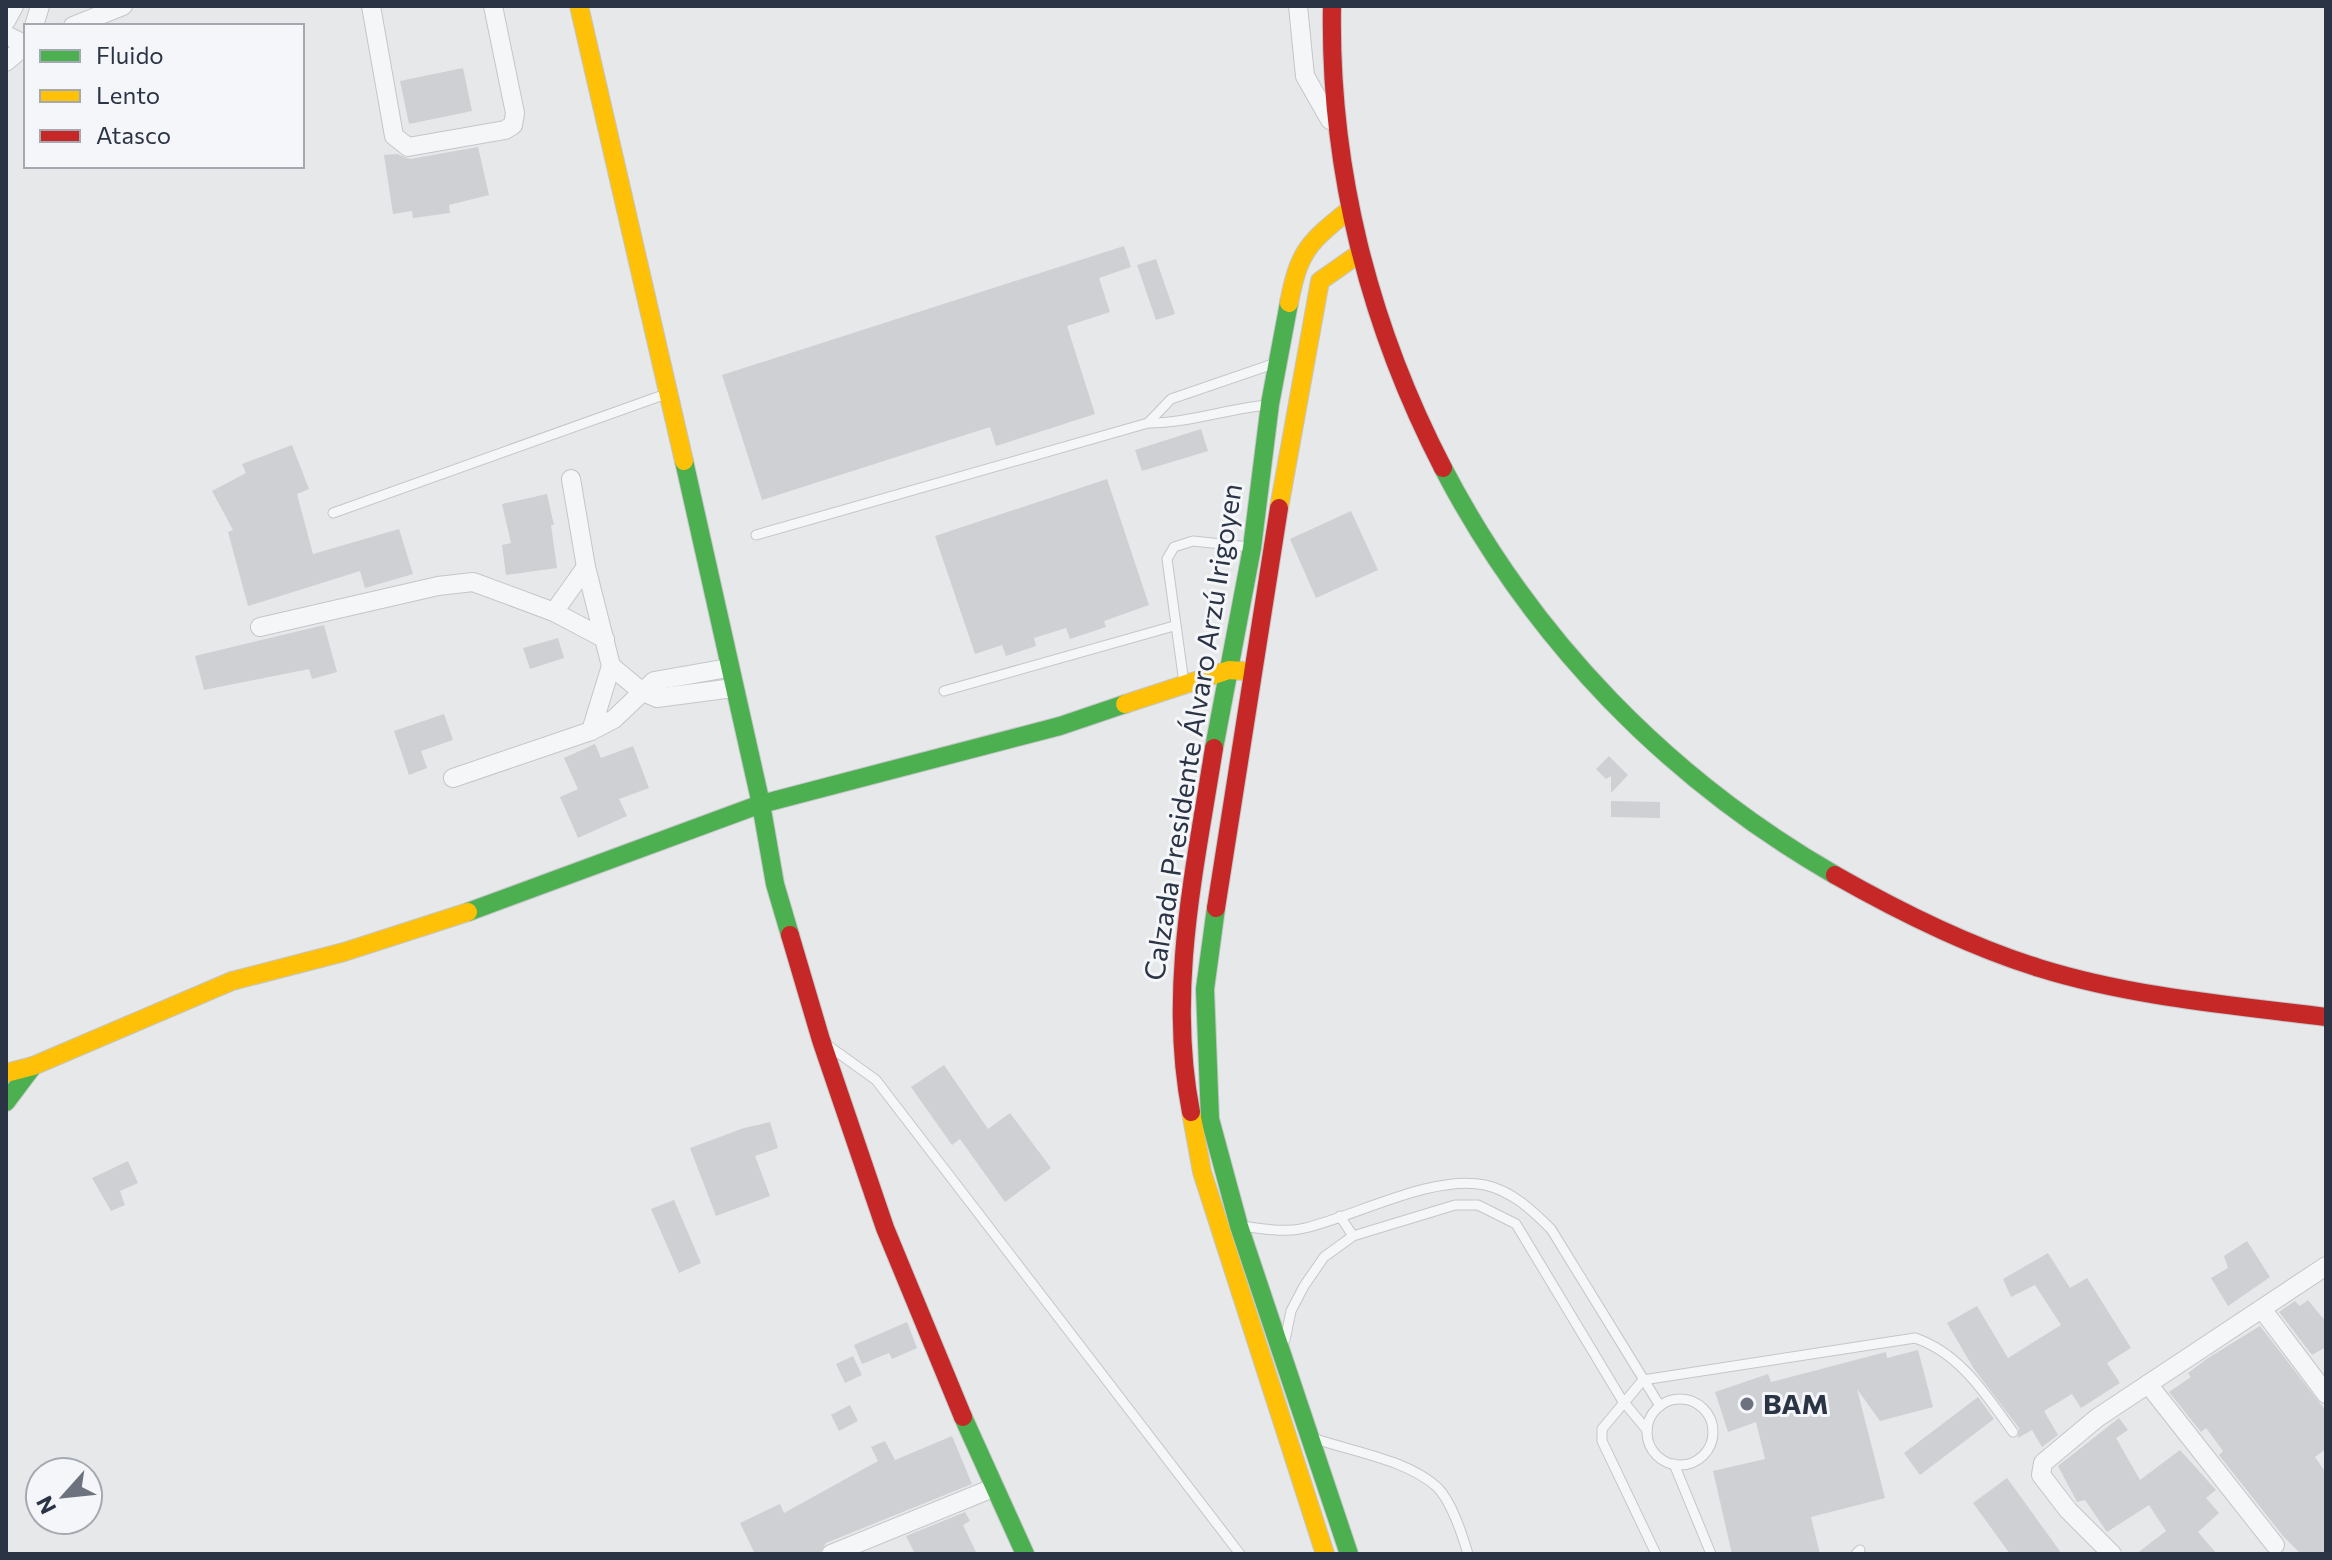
<svg xmlns="http://www.w3.org/2000/svg" width="2332" height="1560" viewBox="0 0 2332 1560" font-family="Commissioner,sans-serif">
	<style>
		.building { fill: #ced0d3 }
		.lines { fill: none; stroke-linecap: round; stroke-linejoin: round }
		.lane-casing { stroke: #c4c6c8; stroke-width: 11 }
		.street-casing { stroke: #c4c6c8; stroke-width: 20 }
		.fast-casing { stroke: #c4c6c8; stroke-width: 20 }
		.slow-casing { stroke: #c4c6c8; stroke-width: 20 }
		.jam-casing { stroke: #c4c6c8; stroke-width: 20 }
		.lane { stroke: #f5f6f7; stroke-width: 9 }
		.street { stroke: #f5f6f7; stroke-width: 18 }
		.fast { stroke: #4caf50; stroke-width: 18 }
		.slow { stroke: #ffc107; stroke-width: 18 }
		.jam { stroke: #c62828; stroke-width: 18 }
		.poi-dot { fill: #6c737f; stroke: #f4f6f9; stroke-width: 3 }
		.labels { text-anchor: middle; stroke-width: 6; stroke-linejoin: round; paint-order: stroke }
		.street-label { font-size: 28px; fill: #2b3445; stroke: #f4f6f9 }
		.poi-label { font-size: 28px; font-weight: bold; fill: #2b3445; stroke: #f4f6f9; text-anchor: start }
	</style>
	<rect width="100%" height="100%" fill="#e6e8ea"/>
	<g class="building">
		<path d="M463 68 472 111 409 124 400 81Z"/>
		<path d="M478 147 489 195 449 205 450 213 413 218 412 211 393 214 384 155 397 154 410 159Z"/>
		<path d="M1124 246 1131 267 1099 278 1110 312 1067 326 1095 414 996 446 990 427 762 500 722 375Z"/>
		<path d="M1156 259 1175 314 1156 320 1137 265Z"/>
		<path d="M1201 429 1208 451 1142 471 1135 450Z"/>
		<path d="M292 445 309 489 297 494 313 554 399 529 413 574 365 588 360 571 248 606 228 532 233 530 212 491 246 473 242 464Z"/>
		<path d="M1107 479 1149 605 1104 621 1106 627 1070 639 1066 628 1034 638 1036 646 1006 656 1002 645 975 654 935 536Z"/>
		<path d="M547 494 554 525H551L557 568 506 575 502 545 511 543 502 504Z"/>
		<path d="M1351 511 1378 570 1316 598 1290 539Z"/>
		<path d="M324 625 337 672 312 679 309 669 204 690 195 656Z"/>
		<path d="M558 638 564 658 530 669 523 648Z"/>
		<path d="M444 714 453 740 421 751 427 768 409 775 394 731Z"/>
		<path d="M595 744 601 758 633 746 649 788 619 799 627 816 578 838 560 797 578 789 564 758Z"/>
		<path d="M1609 756 1628 775 1611 793V776L1606 779 1596 769Z"/>
		<path d="M1611 801 1660 802V818L1611 817Z"/>
		<path d="M944 1065 988 1129 1010 1113 1051 1168 1005 1202 960 1139 952 1145 911 1087Z"/>
		<path d="M770 1122 778 1148 755 1156 770 1196 716 1216 690 1148 744 1128Z"/>
		<path d="M128 1161 138 1183 120 1191 125 1205 111 1211 92 1178Z"/>
		<path d="M674 1200 701 1263 679 1273 651 1209Z"/>
		<path d="M2247 1241 2270 1277 2228 1306 2211 1278 2228 1268 2224 1256Z"/>
		<path d="M2048 1253 2070 1288 2087 1278 2131 1348 2107 1363 2120 1383 2081 1408 2072 1394 2044 1411 2058 1435 2042 1447 2032 1430 2018 1438 2019 1428 1974 1369 1947 1323 1977 1306 2008 1358 2061 1325 2035 1285 2011 1297 2003 1279Z"/>
		<path d="M2308 1300 2326 1322V1347L2312 1355 2279 1312 2295 1301 2300 1306Z"/>
		<path d="M907 1322 917 1348 892 1359 889 1353 862 1364 854 1345Z"/>
		<path d="M2260 1326 2326 1411V1449L2315 1457 2326 1473V1554H2301L2283 1536 2219 1455 2223 1451 2206 1428 2201 1432 2169 1392 2191 1377 2188 1373 2208 1358Z"/>
		<path d="M1918 1350 1933 1407 1880 1421 1857 1389 1885 1498 1811 1517 1820 1554H1732L1713 1471 1765 1459 1756 1422 1728 1432 1715 1392 1768 1374 1771 1382 1886 1352 1887 1358Z"/>
		<path d="M853 1356 862 1375 845 1383 836 1364Z"/>
		<path d="M1978 1397 1994 1419 1920 1475 1904 1453Z"/>
		<path d="M850 1405 858 1421 839 1431 831 1415Z"/>
		<path d="M2119 1418 2128 1430 2116 1438 2140 1480 2180 1450 2216 1490 2206 1498 2219 1513 2198 1532 2217 1554H2136L2166 1531 2149 1505 2107 1532 2085 1500 2077 1502 2058 1466Z"/>
		<path d="M952 1436 972 1484 826 1543 819 1554H755L740 1523 780 1504 784 1513 878 1461 871 1447 885 1441 895 1460Z"/>
		<path d="M2007 1478 2062 1554H2010L1973 1503Z"/>
		<path d="M965 1512 970 1521 963 1525 977 1554H915L906 1536Z"/>
	</g>
	<g class="lines">
		<defs>
			<g id="lane">
				<path d="M1148 423 1171 399 1276 363"/>
				<path d="M333 513 666 394"/>
				<path d="M756 535 1148 423C1189 423 1226 409 1267 405"/>
				<path d="M1184 683 1167 559 1174 547 1193 541 1250 547"/>
				<path d="M944 691 1174 626"/>
				<path d="M830 1047 876 1080 1240 1554"/>
				<path d="M1340 1216 1353 1236"/>
				<path d="M1243 1226C1264 1229 1285 1233 1305 1228 1356 1216 1433 1174 1485 1185 1512 1191 1532 1210 1551 1229L1660 1406"/>
				<path d="M1285 1340 1291 1311 1304 1286 1324 1257 1353 1236 1455 1205H1478L1516 1224 1622 1400 1647 1430"/>
				<circle cx="1680" cy="1432" r="33"/>
				<path d="M1316 1439C1354 1452 1407 1460 1437 1487 1452 1502 1462 1534 1468 1554"/>
				<path d="M1674 1464 1711 1554"/>
				<path d="M1656 1554 1602 1441V1429L1643 1380 1915 1338C1960 1353 1986 1395 2013 1432"/>
				<path d="M1856 1554 1860 1550"/>
			</g>
			<g id="street">
				<path d="M371 6 394 136 408 147 505 130 513 125 515 113 493 6"/>
				<path d="M1298 6 1305 76 1330 120"/>
				<path d="M6 21 14 6"/>
				<path d="M34 26 40 6"/>
				<path d="M73 26 123 6"/>
				<path d="M6 35 26 45"/>
				<path d="M6 62 26 45"/>
				<path d="M571 479 586 567 611 666 591 731"/>
				<path d="M554 612 586 567"/>
				<path d="M260 627 438 586 473 582 554 612 605 639"/>
				<path d="M611 666 641 691 657 698 733 688"/>
				<path d="M453 778 591 731 614 719 654 681 728 668"/>
				<path d="M2262 1309 2326 1394"/>
				<path d="M2148 1384 2275 1545"/>
				<path d="M831 1554 993 1488"/>
				<path d="M2112 1554 2068 1510 2041 1475 2043 1463 2097 1418 2326 1266"/>
			</g>
			<g id="fast">
				<path d="M684 461 761 804 775 884 790 935"/>
				<path d="M1443 468C1532 639 1668 779 1835 875"/>
				<path d="M1214 748 1252 548 1270 404 1289 303"/>
				<path d="M1216 908 1205 989 1210 1119 1239 1226 1349 1554"/>
				<path d="M468 912 761 804 1060 726 1125 704"/>
				<path d="M6 1102 33 1066"/>
				<path d="M963 1417 1025 1554"/>
			</g>
			<g id="slow">
				<path d="M579 6 684 461"/>
				<path d="M1289 303C1299 251 1308 243 1349 210"/>
				<path d="M1279 508 1320 281 1360 253"/>
				<path d="M1125 704 1229 670 1243 671"/>
				<path d="M6 1073 33 1066 232 981 344 952 468 912"/>
				<path d="M1191 1112 1202 1172 1325 1554"/>
			</g>
			<g id="jam">
				<path d="M1332 6C1329 168 1369 325 1443 468"/>
				<path d="M1835 875C1900 912 1968 946 2039 968 2132 997 2230 1005 2326 1017"/>
				<path d="M1216 908 1279 508"/>
				<path d="M790 935 821 1040 885 1228 963 1417"/>
				<path d="M1191 1112C1167 990 1195 869 1214 748"/>
			</g>
		</defs>
		<use href="#lane" class="lane-casing"/>
		<use href="#street" class="street-casing"/>
		<use href="#fast" class="fast-casing"/>
		<use href="#slow" class="slow-casing"/>
		<use href="#jam" class="jam-casing"/>
		<use href="#lane" class="lane"/>
		<use href="#street" class="street"/>
		<use href="#fast" class="fast"/>
		<use href="#slow" class="slow"/>
		<use href="#jam" class="jam"/>
	</g>
	<circle class="poi-dot" cx="1747" cy="1404" r="8"/>
	<g class="labels">
		<g class="street-label">
			<text transform="translate(1193 732) rotate(-81)" y="10">Calzada Presidente Álvaro Arzú Irigoyen</text>
		</g>
		<g class="poi-label">
			<text x="1763" y="1414">BAM</text>
		</g>
	</g>
	<rect width="2332" height="1560" fill="none" stroke="#2b3445" stroke-width="16"/>
	<rect x="24" y="24" width="280" height="144" fill="#f4f6f9" stroke="#a4a8b1" stroke-width="2"/>
	<rect x="40" y="50" width="40" height="12" fill="#4caf50" stroke="#a4a8b1" stroke-width="2"/>
	<text x="96" y="64" font-size="24" fill="#2b3445">Fluido</text>
	<rect x="40" y="90" width="40" height="12" fill="#ffc107" stroke="#a4a8b1" stroke-width="2"/>
	<text x="96" y="104" font-size="24" fill="#2b3445">Lento</text>
	<rect x="40" y="130" width="40" height="12" fill="#c62828" stroke="#a4a8b1" stroke-width="2"/>
	<text x="96" y="144" font-size="24" fill="#2b3445">Atasco</text>
	<g transform="translate(64 1496) rotate(243)"><circle r="38" fill="#f4f6f9" stroke="#a4a8b1" stroke-width="2"/>
	<path d="M0-6L14 30L0 20L-14 30Z" fill="#6c737f"/>
	<text y="-12" font-size="22" font-weight="bold" text-anchor="middle" fill="#2b3445">N</text>
	</g>
</svg>
